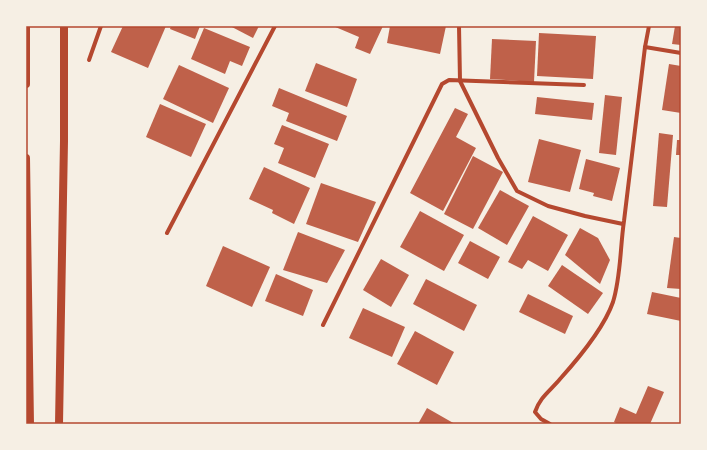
<svg xmlns="http://www.w3.org/2000/svg" width="707" height="450" viewBox="0 0 707 450" font-family="'Source Serif 4',serif">
	<style>
		.building { fill: #bf614a }
		.lines { fill: none; stroke-linecap: round; stroke-linejoin: round }
		.minor { stroke: #b5482f; stroke-width: 4 }
		.secondary { stroke: #b5482f; stroke-width: 8 }
		.neatline { fill: none; stroke: #b5482f; stroke-width: 1.5 }
	</style>
	<rect width="100%" height="100%" fill="#f6efe4"/>
	<g class="building">
		<path d="M123 26H166L148 68 111 52Z"/>
		<path d="M171 26H200L195 39 170 29Z"/>
		<path d="M230 26H259L253 38Z"/>
		<path d="M333 26H383L370 54 355 48 359 37Z"/>
		<path d="M390 26H446L440 54 387 43Z"/>
		<path d="M675 26H681V45L672 44Z"/>
		<path d="M204 28 250 47 242 66 230 61 225 74 191 59Z"/>
		<path d="M539 33 596 36 593 79 537 76Z"/>
		<path d="M492 39 536 41 534 82 490 79Z"/>
		<path d="M316 63 357 79 347 107 305 91Z"/>
		<path d="M669 64 681 66V113L662 110Z"/>
		<path d="M179 65 229 88 213 123 163 99Z"/>
		<path d="M279 88 347 116 337 141 286 121 289 113 272 106Z"/>
		<path d="M605 95 622 97 616 155 599 153Z"/>
		<path d="M537 97 594 103 592 120 535 114Z"/>
		<path d="M160 104 206 124 191 157 146 137Z"/>
		<path d="M455 108 468 114 456 137 476 148 443 211 410 193Z"/>
		<path d="M282 125 329 144 315 178 278 163 284 148 274 144Z"/>
		<path d="M659 133 673 135 667 207 653 206Z"/>
		<path d="M539 139 581 150 570 192 528 182Z"/>
		<path d="M677 140H681V155H676Z"/>
		<path d="M473 156 503 172 473 229 444 214Z"/>
		<path d="M586 159 620 168 612 201 593 196 594 193 579 189Z"/>
		<path d="M264 167 310 188 294 224 272 213 273 210 249 199Z"/>
		<path d="M321 183 376 202 358 242 306 224Z"/>
		<path d="M500 190 529 206 507 245 478 228Z"/>
		<path d="M420 211 464 235 444 271 400 247Z"/>
		<path d="M533 216 568 235 548 271 528 260 522 269 508 262Z"/>
		<path d="M580 228 598 238 610 260 600 284 565 255Z"/>
		<path d="M298 232 345 250 327 283 283 270Z"/>
		<path d="M674 237 681 238V289L667 288Z"/>
		<path d="M470 241 500 257 488 279 458 263Z"/>
		<path d="M223 246 270 267 252 307 206 286Z"/>
		<path d="M381 259 409 275 391 307 363 290Z"/>
		<path d="M562 265 603 293 588 314 548 286Z"/>
		<path d="M276 274 313 290 303 316 265 301Z"/>
		<path d="M426 279 477 305 464 331 413 304Z"/>
		<path d="M652 292 681 298V321L647 314Z"/>
		<path d="M528 294 573 316 565 334 519 312Z"/>
		<path d="M363 308 405 327 392 357 349 338Z"/>
		<path d="M415 331 454 352 437 385 397 364Z"/>
		<path d="M648 386 664 392 650 424H618L614 422 620 407 636 414Z"/>
		<path d="M427 408 455 424H418Z"/>
	</g>
	<g class="lines">
		<g class="minor">
			<path d="M459 26 460 81 498 158 517 191 548 206 585 216 623 224"/>
			<path d="M645 47 681 53"/>
			<path d="M89 60 101 26"/>
			<path d="M167 233 275 26"/>
			<path d="M323 325 442 84 449 80 584 85"/>
			<path d="M550 424 541 419 535 412C540 397 550 391 560 379 578 359 604 328 613 302 621 276 620 248 624 221 631 163 638 105 645 47L649 26"/>
		</g>
		<g class="secondary">
			<path d="M26 84V26"/>
			<path d="M26 158 30 424"/>
			<path d="M59 424 64 141V26"/>
		</g>
	</g>
	<rect width="707" height="450" fill="none" stroke="#f6efe4" stroke-width="54"/>
	<rect x="27" y="27" width="653" height="396" class="neatline"/>
</svg>
